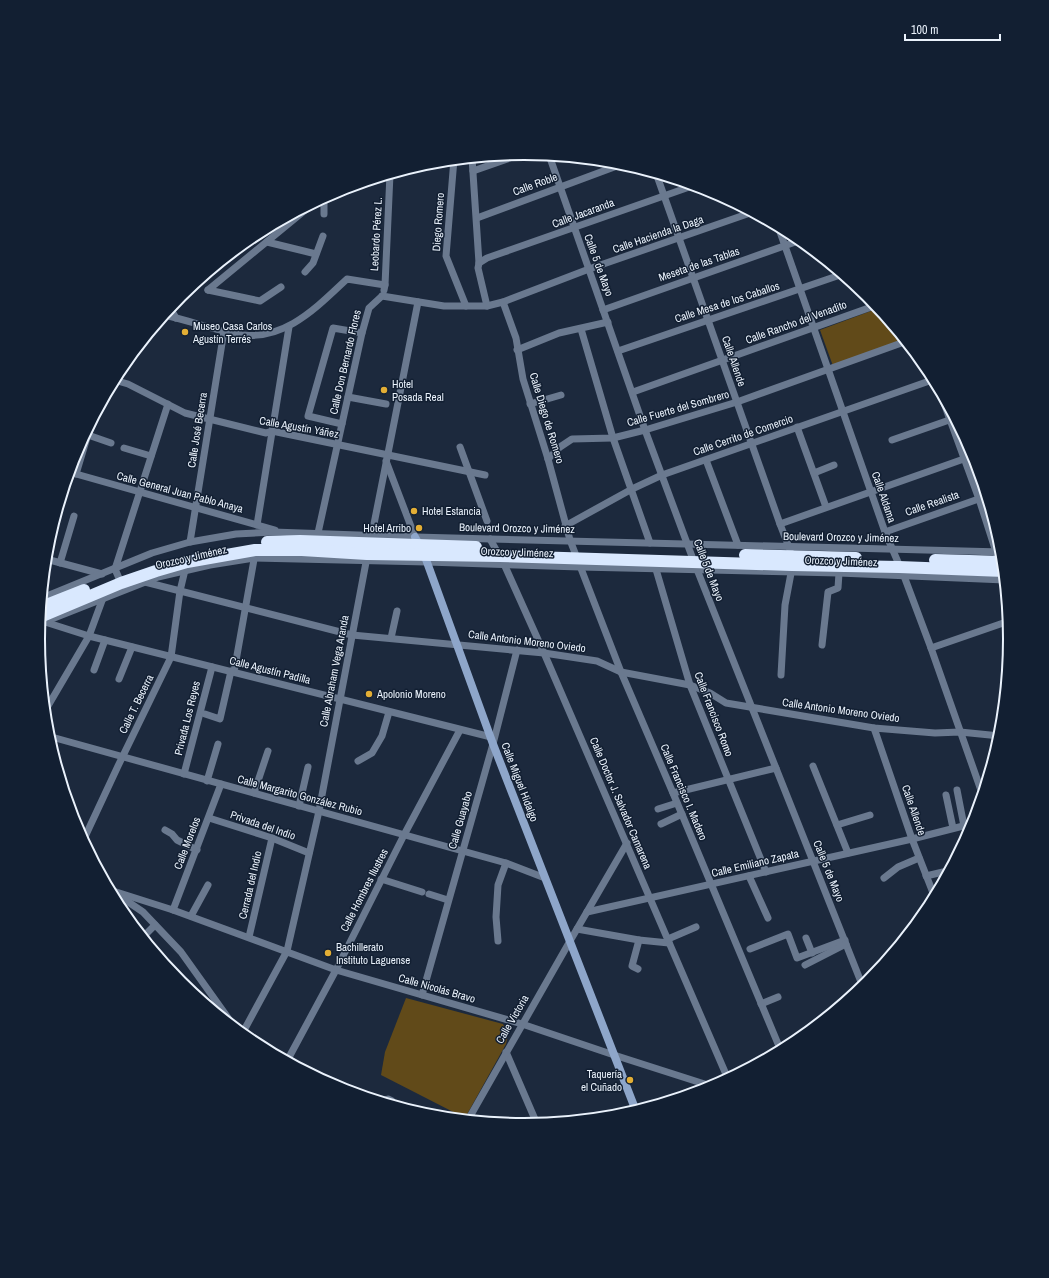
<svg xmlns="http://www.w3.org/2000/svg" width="1049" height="1278" viewBox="0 0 1049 1278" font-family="'Archivo Narrow',sans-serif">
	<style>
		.park { fill: #614a19 }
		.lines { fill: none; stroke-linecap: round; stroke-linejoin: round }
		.street { stroke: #6a798f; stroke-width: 7 }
		.secondary { stroke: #8ea6ca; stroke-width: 8 }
		.highway { stroke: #d9e8fe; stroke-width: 12 }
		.poi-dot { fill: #e3ae35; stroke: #121f32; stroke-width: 1.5 }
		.labels { text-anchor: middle; stroke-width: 3; stroke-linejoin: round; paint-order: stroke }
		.street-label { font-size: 11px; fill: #eaf2fc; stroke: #121f32 }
		.poi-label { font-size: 11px; fill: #eaf2fc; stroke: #121f32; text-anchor: start }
		.rim { fill: none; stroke: #eaf2fc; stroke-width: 2 }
	</style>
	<rect width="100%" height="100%" fill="#1c293d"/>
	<g class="park">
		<path d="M879 308 906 340 833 366 820 330Z"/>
		<path d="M406 998 503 1024 508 1035 506 1044 465 1118 381 1075 385 1052Z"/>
	</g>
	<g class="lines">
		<g class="street">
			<path d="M549 155 645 430 694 562 863 987"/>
			<path d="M472 158 479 263 478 268 487 306"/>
			<path d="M454 159 446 256 466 306"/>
			<path d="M473 171 524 153"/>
			<path d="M656 173 780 524 790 550"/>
			<path d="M324 197V214"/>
			<path d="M477 218 625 163"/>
			<path d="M778 226 885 532 904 576 931 648 983 796"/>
			<path d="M267 242 316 254"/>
			<path d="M479 263 487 258 695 185"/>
			<path d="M305 272 313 263 323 236"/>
			<path d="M208 290 315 202"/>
			<path d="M208 290 260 301 281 287"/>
			<path d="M384 290 385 285 390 174"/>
			<path d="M382 296 444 306H487L503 302 589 269 753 212"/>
			<path d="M503 302 516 338 523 379 548 459 570 540 621 672 673 793 781 1051"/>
			<path d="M170 308 176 318"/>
			<path d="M603 310 801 240"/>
			<path d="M164 315C187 320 212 329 235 334 283 343 315 309 347 279L385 285"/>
			<path d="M581 329 613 438 650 543"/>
			<path d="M517 350 559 333 608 322"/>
			<path d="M618 351 843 274"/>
			<path d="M114 380 128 384 185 413 266 433 272 431 485 475"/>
			<path d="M937 384 979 499 997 555"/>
			<path d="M633 392 877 305"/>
			<path d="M348 397 386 404"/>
			<path d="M530 404 561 395"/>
			<path d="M342 424 308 416 333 328 362 333"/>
			<path d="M797 427 826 507"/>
			<path d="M88 435 111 443"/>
			<path d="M892 440 955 418"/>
			<path d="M460 447 487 521"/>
			<path d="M124 448 151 456"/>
			<path d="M548 459 560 447 572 439 613 438 645 430 737 402 907 341"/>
			<path d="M706 460 738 545"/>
			<path d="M386 461 415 537"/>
			<path d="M69 472 275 530"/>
			<path d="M814 473 834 465"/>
			<path d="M76 474 92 421"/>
			<path d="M780 524 975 455"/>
			<path d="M257 525 289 327"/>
			<path d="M565 526 632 489 662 475 935 379"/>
			<path d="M885 532 987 496"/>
			<path d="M318 533 362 333 369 308 382 296"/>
			<path d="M371 539 418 302"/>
			<path d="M490 539 504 564 544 653 728 1079"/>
			<path d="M190 542 224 331"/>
			<path d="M46 559 102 574"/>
			<path d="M60 563 74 516"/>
			<path d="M655 566 690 685 766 872"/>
			<path d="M1002 576 1006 589"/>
			<path d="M145 582 352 635 544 653 597 661 621 672 690 685 710 693 726 703 874 728 935 733 960 732 1000 736"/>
			<path d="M121 583 115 569 168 404"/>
			<path d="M42 598 152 553 190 542 236 534 273 532 415 537 1002 552"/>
			<path d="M45 622 89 636 491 737"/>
			<path d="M39 624 158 577 210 565 254 558 427 562 580 567 839 573 1005 580"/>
			<path d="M391 638 397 611"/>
			<path d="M822 645 828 592 838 588 839 573"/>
			<path d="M931 648 1009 621"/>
			<path d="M94 670 105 640"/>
			<path d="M234 672 255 554"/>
			<path d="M781 675 785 605 792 568"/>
			<path d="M119 679 132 647"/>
			<path d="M45 711 89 636 103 598"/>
			<path d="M205 714 220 719 231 671"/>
			<path d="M874 728 912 839 935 898"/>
			<path d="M48 736 506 863 545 878"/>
			<path d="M358 761 372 753 382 736 389 712"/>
			<path d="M813 766 848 853"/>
			<path d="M184 774 212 667"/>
			<path d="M207 781 218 744"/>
			<path d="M957 790 964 826"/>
			<path d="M254 793 268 751"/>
			<path d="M673 793 776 768"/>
			<path d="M946 795 953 828"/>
			<path d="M299 806 308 767"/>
			<path d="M658 809 677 803"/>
			<path d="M209 818 272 838 309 853"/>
			<path d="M661 824 682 814"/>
			<path d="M837 825 870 815"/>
			<path d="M165 830 172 834 177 840 197 850"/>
			<path d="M83 841 118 766 171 657 180 591 186 566"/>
			<path d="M749 876 768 918"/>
			<path d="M926 876 943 872"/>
			<path d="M884 878 898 867 919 858"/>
			<path d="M381 879 422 892"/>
			<path d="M110 890 173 910 336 970 522 1024 614 1055 714 1087"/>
			<path d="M429 894 448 900"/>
			<path d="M121 897 143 912 181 952 236 1029"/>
			<path d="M173 910 221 784"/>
			<path d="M587 912 912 839 975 823"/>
			<path d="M191 916 208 885"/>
			<path d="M577 929 639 940 669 943"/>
			<path d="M143 937 155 925"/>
			<path d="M249 937 272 838"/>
			<path d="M806 938 812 953"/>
			<path d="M668 939 696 927"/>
			<path d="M498 941 496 917 498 885 506 863"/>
			<path d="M750 949 788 934 797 958 845 940"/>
			<path d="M805 965 846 944"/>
			<path d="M638 969 632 966 639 940"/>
			<path d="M422 995 493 744 517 650"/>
			<path d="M761 1004 778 997"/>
			<path d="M242 1034 287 951 319 811 367 557"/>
			<path d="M506 1052 537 1124"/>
			<path d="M287 1061 336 970 404 835 460 730"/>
			<path d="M383 1102 385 1100 388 1099 392 1101 393 1105"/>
			<path d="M468 1120 570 941 627 843"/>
		</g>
		<path class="secondary" d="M415 537 424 554 493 744 636 1111"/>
		<g class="highway">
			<path d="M267 542 300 541 476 547"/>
			<path d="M745 555 856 558"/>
			<path d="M935 560 1003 562"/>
			<path d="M41 607 84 590"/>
			<path d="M40 617 121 583 156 571 187 562 255 550H302L367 554 500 556 792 565 899 567 1004 571"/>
		</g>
	</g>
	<g class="poi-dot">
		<circle cx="185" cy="332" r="4"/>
		<circle cx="384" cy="390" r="4"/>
		<circle cx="414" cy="511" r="4"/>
		<circle cx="419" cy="528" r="4"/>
		<circle cx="369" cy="694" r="4"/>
		<circle cx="328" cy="953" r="4"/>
		<circle cx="630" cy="1080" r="4"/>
	</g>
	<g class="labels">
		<g class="street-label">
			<text transform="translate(535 184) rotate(-20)" y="4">Calle Roble</text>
			<text transform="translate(583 213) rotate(-20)" y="4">Calle Jacaranda</text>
			<text transform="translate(438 222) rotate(-86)" y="4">Diego Romero</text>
			<text transform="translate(376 234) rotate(-87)" y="4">Leobardo Pérez L.</text>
			<text transform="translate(658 234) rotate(-19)" y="4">Calle Hacienda la Daga</text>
			<text transform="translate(699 264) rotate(-19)" y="4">Meseta de las Tablas</text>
			<text transform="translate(599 265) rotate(70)" y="4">Calle 5 de Mayo</text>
			<text transform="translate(727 302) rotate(-18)" y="4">Calle Mesa de los Caballos</text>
			<text transform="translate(796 322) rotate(-20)" y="4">Calle Rancho del Venadito</text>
			<text transform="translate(734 361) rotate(71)" y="4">Calle Allende</text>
			<text transform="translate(345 362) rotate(-77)" y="4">Calle Don Bernardo Flores</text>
			<text transform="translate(678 408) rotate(-16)" y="4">Calle Fuerte del Sombrero</text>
			<text transform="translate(547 418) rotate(73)" y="4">Calle Diego de Romero</text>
			<text transform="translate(299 427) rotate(10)" y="4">Calle Agustín Yáñez</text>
			<text transform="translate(197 430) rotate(-81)" y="4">Calle José Becerra</text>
			<text transform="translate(743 435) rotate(-19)" y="4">Calle Cerrito de Comercio</text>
			<text transform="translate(180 492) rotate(15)" y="4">Calle General Juan Pablo Anaya</text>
			<text transform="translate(884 497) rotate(71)" y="4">Calle Aldama</text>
			<text transform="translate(932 503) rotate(-19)" y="4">Calle Realista</text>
			<text transform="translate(517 528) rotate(1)" y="4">Boulevard Orozco y Jiménez</text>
			<text transform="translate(841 537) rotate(1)" y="4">Boulevard Orozco y Jiménez</text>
			<text transform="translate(517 552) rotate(2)" y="4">Orozco y Jiménez</text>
			<text transform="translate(191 557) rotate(-13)" y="4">Orozco y Jiménez</text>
			<text transform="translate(841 561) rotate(2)" y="4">Orozco y Jiménez</text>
			<text transform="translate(709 570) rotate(69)" y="4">Calle 5 de Mayo</text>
			<text transform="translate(527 641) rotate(7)" y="4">Calle Antonio Moreno Oviedo</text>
			<text transform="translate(270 670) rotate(14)" y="4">Calle Agustín Padilla</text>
			<text transform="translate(334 671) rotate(-79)" y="4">Calle Abraham Vega Aranda</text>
			<text transform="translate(136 704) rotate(-64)" y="4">Calle T. Becerra</text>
			<text transform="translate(841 710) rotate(8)" y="4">Calle Antonio Moreno Oviedo</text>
			<text transform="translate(714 714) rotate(69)" y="4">Calle Francisco Romo</text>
			<text transform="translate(187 718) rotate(-76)" y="4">Privada Los Reyes</text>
			<text transform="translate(520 782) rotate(69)" y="4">Calle Miguel Hidalgo</text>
			<text transform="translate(684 792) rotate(67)" y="4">Calle Francisco I. Madero</text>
			<text transform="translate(300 795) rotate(15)" y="4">Calle Margarito González Rubio</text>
			<text transform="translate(621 803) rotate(67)" y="4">Calle Doctor J. Salvador Camarena</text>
			<text transform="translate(914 810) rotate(71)" y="4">Calle Allende</text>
			<text transform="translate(460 820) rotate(-74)" y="4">Calle Guayabo</text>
			<text transform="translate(263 825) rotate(19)" y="4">Privada del Indio</text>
			<text transform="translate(187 843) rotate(-69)" y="4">Calle Morelos</text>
			<text transform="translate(755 863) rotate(-13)" y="4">Calle Emiliano Zapata</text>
			<text transform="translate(829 871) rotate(68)" y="4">Calle 5 de Mayo</text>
			<text transform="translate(250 885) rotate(-77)" y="4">Cerrada del Indio</text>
			<text transform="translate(364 890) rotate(-63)" y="4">Calle Hombres Ilustres</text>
			<text transform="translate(437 988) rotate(16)" y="4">Calle Nicolás Bravo</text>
			<text transform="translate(512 1019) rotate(-60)" y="4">Calle Victoria</text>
		</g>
		<g class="poi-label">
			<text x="193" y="330">Museo Casa Carlos<tspan x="193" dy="13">Agustín Terrés</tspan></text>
			<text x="392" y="388">Hotel<tspan x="392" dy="13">Posada Real</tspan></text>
			<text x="422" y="515">Hotel Estancia</text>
			<text x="411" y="532" text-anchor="end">Hotel Arribo</text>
			<text x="377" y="698">Apolonio Moreno</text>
			<text x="336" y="951">Bachillerato<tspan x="336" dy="13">Instituto Laguense</tspan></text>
			<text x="622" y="1078" text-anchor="end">Taquería<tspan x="622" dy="13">el Cuñado</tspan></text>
		</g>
	</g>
	<path d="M0 0H1049V1278H0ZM45 639a479 479 0 1 1 958 0a479 479 0 1 1-958 0Z" fill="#121f32" fill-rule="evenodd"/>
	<path class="rim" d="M45 639a479 479 0 1 1 958 0a479 479 0 1 1-958 0Z"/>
	<path d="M905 34v6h95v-6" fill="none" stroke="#eaf2fc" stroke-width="2"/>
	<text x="911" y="34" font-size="12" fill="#eaf2fc" stroke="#121f32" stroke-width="3" paint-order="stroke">100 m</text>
</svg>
